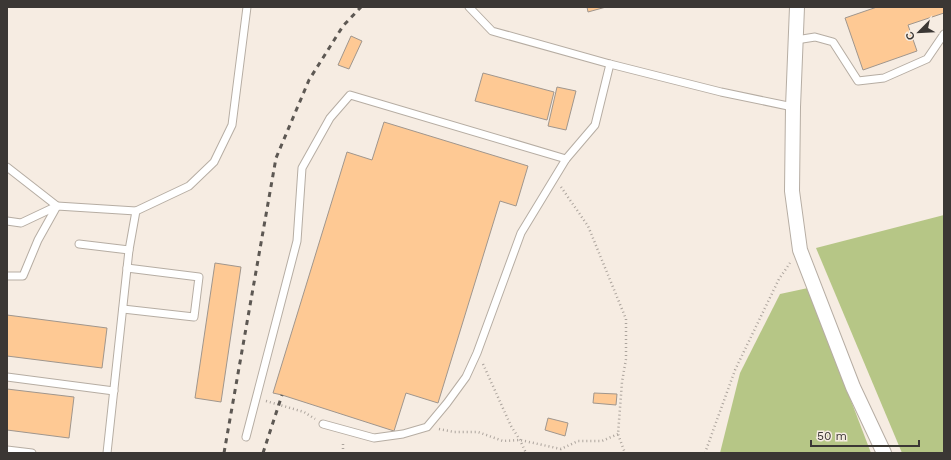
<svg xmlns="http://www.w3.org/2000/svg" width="951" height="460" viewBox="0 0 951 460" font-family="'Work Sans',sans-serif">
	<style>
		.green { fill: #b6c686 }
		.building { fill: #fec994; stroke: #a0968d }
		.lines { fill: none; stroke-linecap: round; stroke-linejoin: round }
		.service-casing { stroke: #b6ada3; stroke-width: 9 }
		.minor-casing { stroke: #b6ada3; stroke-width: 16 }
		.path { stroke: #aca49d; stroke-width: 2.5; stroke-dasharray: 1 3; stroke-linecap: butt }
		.service { stroke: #fff; stroke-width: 7 }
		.minor { stroke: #fff; stroke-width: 14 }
		.rail { stroke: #5d5853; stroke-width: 3; stroke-dasharray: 5 5; stroke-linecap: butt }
	</style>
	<rect width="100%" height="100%" fill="#f6ece2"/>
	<g class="green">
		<path d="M944 215V453H902L816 248Z"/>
		<path d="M808 288 871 453H720L740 373 780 294Z"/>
	</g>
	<g class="building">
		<path d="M587 7H606L588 12Z"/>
		<path d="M877 7H944V13L908 25 917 51 863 70 845 18Z"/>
		<path d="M351 36 362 41 349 69 338 65Z"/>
		<path d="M483 73 554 92 547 120 475 101Z"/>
		<path d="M557 87 576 91 566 130 548 126Z"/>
		<path d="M384 122 528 166 516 206 500 201 438 403 406 393 394 431 282 395 273 393 347 152 372 160Z"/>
		<path d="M215 263 241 267 221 402 195 398Z"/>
		<path d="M7 315 107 328 102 368 7 356Z"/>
		<path d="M7 389 74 397 69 438 7 430Z"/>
		<path d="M594 393 617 394 616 405 593 403Z"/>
		<path d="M548 418 568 423 565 436 545 430Z"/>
	</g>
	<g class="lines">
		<defs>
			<g id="service">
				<path d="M469 7 492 31 610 64 721 92 793 107"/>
				<path d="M796 40 815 37 833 42 858 81 884 78 927 59 944 34"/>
				<path d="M7 167 57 206 38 240 23 276H7"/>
				<path d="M7 221 21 223 57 206 136 211"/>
				<path d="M79 244 129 250"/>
				<path d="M123 309 194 317 199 277 127 268"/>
				<path d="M7 377 114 391"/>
				<path d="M323 424 374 438 403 434 427 427 447 403 466 377 477 353 521 233 566 159 595 125 610 64"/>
				<path d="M246 437 297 241 302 168 330 118 350 95 566 159"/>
				<path d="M7 450 32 453"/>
				<path d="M107 453 129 250 136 211 189 186 214 162 232 125 247 7"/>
			</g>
			<path id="minor" d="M797 7 793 107 792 191 800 250 853 387 884 453"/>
		</defs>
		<use href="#service" class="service-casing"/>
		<use href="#minor" class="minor-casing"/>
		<g class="path">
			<path d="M561 187 588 226 626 319V359L622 382 618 434 625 453"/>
			<path d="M483 364 511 426 520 440 526 453"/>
			<path d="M266 401 304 412 315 419"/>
			<path d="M439 429 454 432H478L503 441 520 440 561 449 578 441H602L618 434"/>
			<path d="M343 453V441"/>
			<path d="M705 453 735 370 779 279 790 263"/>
		</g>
		<use href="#service" class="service"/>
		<use href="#minor" class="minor"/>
		<g class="rail">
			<path d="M224 453 276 158 309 80 343 26 361 7"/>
			<path d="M263 453 282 395"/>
		</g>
	</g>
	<rect width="951" height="460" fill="none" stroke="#3b3734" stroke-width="16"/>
	<g transform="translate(919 32) rotate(246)" stroke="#f6ece2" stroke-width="3" paint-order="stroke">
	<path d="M0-3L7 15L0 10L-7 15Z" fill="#3b3734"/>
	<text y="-6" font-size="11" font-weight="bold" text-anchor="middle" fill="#3b3734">С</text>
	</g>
	<path d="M811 440v6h108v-6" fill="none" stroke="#3b3734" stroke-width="2"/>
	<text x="817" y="440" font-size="12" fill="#3b3734" stroke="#f6ece2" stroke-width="3" paint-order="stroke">50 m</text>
</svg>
